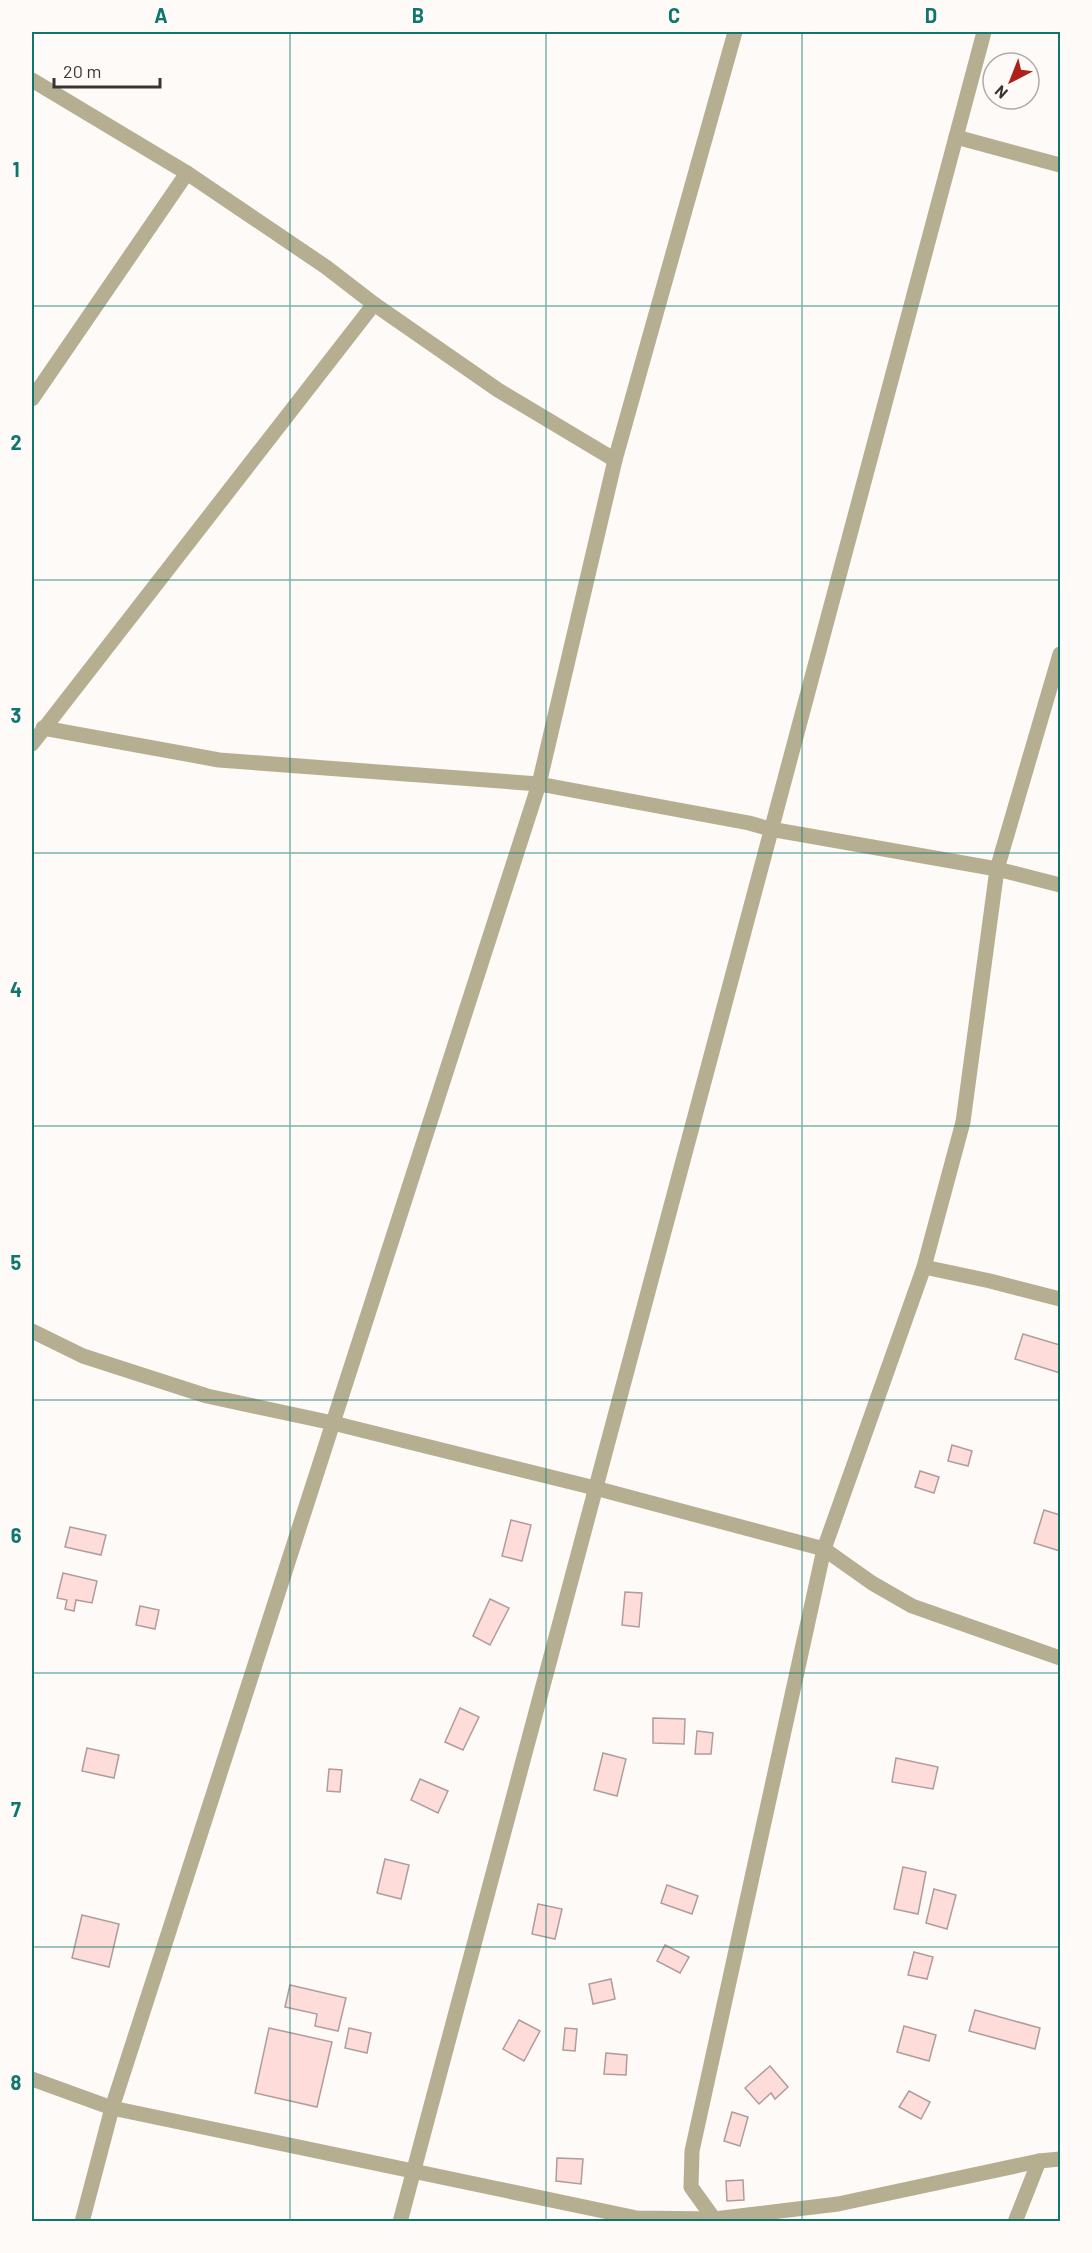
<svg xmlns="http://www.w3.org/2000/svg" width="1092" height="2253" viewBox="0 0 1092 2253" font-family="Barlow,sans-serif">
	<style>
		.building { fill: #fddcd9; stroke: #b09d9b; stroke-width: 1.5 }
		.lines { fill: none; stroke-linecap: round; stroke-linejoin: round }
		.minor { stroke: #b6ae91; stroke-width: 15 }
		.grid { fill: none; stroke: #0f766e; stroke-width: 1.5; stroke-opacity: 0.55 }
		.neatline { fill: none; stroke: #0f766e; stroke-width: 2 }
		.grid-label { font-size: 20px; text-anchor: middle; font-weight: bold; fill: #0f766e }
	</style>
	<rect width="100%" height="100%" fill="#fdfaf8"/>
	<g class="building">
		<path d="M1023 1334 1060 1345V1373L1015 1359Z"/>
		<path d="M952 1445 972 1451 968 1466 948 1461Z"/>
		<path d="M920 1471 939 1477 934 1493 915 1487Z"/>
		<path d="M1044 1510 1060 1515V1551L1034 1543Z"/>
		<path d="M511 1520 531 1525 522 1561 502 1556Z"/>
		<path d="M70 1527 106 1535 101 1555 65 1547Z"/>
		<path d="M63 1573 97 1581 92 1603 76 1600 74 1611 65 1609 67 1600 57 1598Z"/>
		<path d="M625 1592 642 1593 639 1627 622 1625Z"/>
		<path d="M490 1599 509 1608 490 1645 473 1636Z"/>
		<path d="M140 1606 159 1610 155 1629 136 1625Z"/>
		<path d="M460 1708 479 1717 463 1750 445 1742Z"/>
		<path d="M653 1718 685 1719 684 1744 653 1743Z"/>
		<path d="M697 1731 713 1733 711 1754H695Z"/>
		<path d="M87 1748 119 1755 114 1778 82 1771Z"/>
		<path d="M603 1753 626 1759 617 1796 594 1790Z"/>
		<path d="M896 1758 938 1767 933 1789 892 1782Z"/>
		<path d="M329 1769 342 1770 340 1792 327 1791Z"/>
		<path d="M420 1779 448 1791 438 1813 411 1800Z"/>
		<path d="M385 1859 409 1865 401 1899 377 1893Z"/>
		<path d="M903 1867 926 1872 918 1914 894 1909Z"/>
		<path d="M667 1885 698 1896 692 1914 661 1903Z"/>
		<path d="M934 1889 956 1895 947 1929 926 1923Z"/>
		<path d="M538 1904 562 1909 555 1939 532 1934Z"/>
		<path d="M82 1915 119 1924 109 1967 72 1958Z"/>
		<path d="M665 1945 689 1957 680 1973 657 1961Z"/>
		<path d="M914 1952 933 1957 927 1979 908 1975Z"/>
		<path d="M611 1979 615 1999 593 2004 589 1984Z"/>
		<path d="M290 1985 346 1998 338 2031 315 2026 317 2014 285 2007Z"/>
		<path d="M975 2010 1040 2028 1035 2049 969 2031Z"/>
		<path d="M519 2020 540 2031 524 2061 503 2049Z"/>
		<path d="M904 2026 936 2035 929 2061 897 2052Z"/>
		<path d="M269 2028 332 2042 317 2107 255 2093Z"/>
		<path d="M349 2028 371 2033 367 2053 345 2048Z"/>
		<path d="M565 2028 577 2029 575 2051 563 2050Z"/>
		<path d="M606 2053 627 2055 626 2075 604 2074Z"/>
		<path d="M770 2066 788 2087 775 2099 771 2093 759 2104 745 2088Z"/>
		<path d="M909 2091 930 2102 921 2119 899 2107Z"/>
		<path d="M732 2112 748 2117 740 2146 724 2141Z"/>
		<path d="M557 2158 583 2159 581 2184 556 2181Z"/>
		<path d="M743 2180 744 2200 727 2201 726 2181Z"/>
	</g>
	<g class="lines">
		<g class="minor">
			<path d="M32 80 187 173 326 267 374 304 498 390 615 460"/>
			<path d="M956 137 1060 165"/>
			<path d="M32 399 187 173"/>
			<path d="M1060 654 997 869 1060 885"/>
			<path d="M43 728 219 760 539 784 749 823 770 829 997 869 963 1122 924 1267 990 1281 1060 1299"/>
			<path d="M32 744 374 304"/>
			<path d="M32 1331 83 1356 207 1396 333 1423 595 1488 824 1549 872 1583 912 1606 1060 1658"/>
			<path d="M32 2079 112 2108 637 2218 714 2219 838 2204 1039 2161 1060 2159"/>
			<path d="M82 2222 112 2108 539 784 615 460 735 32"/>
			<path d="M400 2222 984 32"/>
			<path d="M713 2222 714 2219 691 2187 692 2151 824 1549 924 1267"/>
			<path d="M1015 2222 1039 2161"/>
		</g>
	</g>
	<path class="grid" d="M290 32V2222M546 32V2222M802 32V2222M32 306H1060M32 580H1060M32 853H1060M32 1126H1060M32 1400H1060M32 1673H1060M32 1947H1060"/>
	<rect width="1092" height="2253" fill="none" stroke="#fdfaf8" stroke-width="66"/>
	<g transform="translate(1011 81) rotate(222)"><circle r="28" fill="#fdfaf8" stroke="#afaba8" stroke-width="1.5"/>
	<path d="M0-4.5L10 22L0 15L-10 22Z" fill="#b0201b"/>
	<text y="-9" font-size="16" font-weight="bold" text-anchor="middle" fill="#3b3530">N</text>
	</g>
	<path d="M54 78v9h106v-9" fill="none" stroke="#3b3530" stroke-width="3"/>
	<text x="63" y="78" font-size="18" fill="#3b3530" stroke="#fdfaf8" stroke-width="4.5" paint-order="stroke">20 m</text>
	<rect x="33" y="33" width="1026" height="2187" class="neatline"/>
	<g class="grid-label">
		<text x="161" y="23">A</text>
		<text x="418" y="23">B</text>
		<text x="674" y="23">C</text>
		<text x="931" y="23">D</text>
		<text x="16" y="177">1</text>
		<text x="16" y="450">2</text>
		<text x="16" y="723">3</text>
		<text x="16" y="997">4</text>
		<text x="16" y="1270">5</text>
		<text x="16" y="1543">6</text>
		<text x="16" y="1817">7</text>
		<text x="16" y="2090">8</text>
	</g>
</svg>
